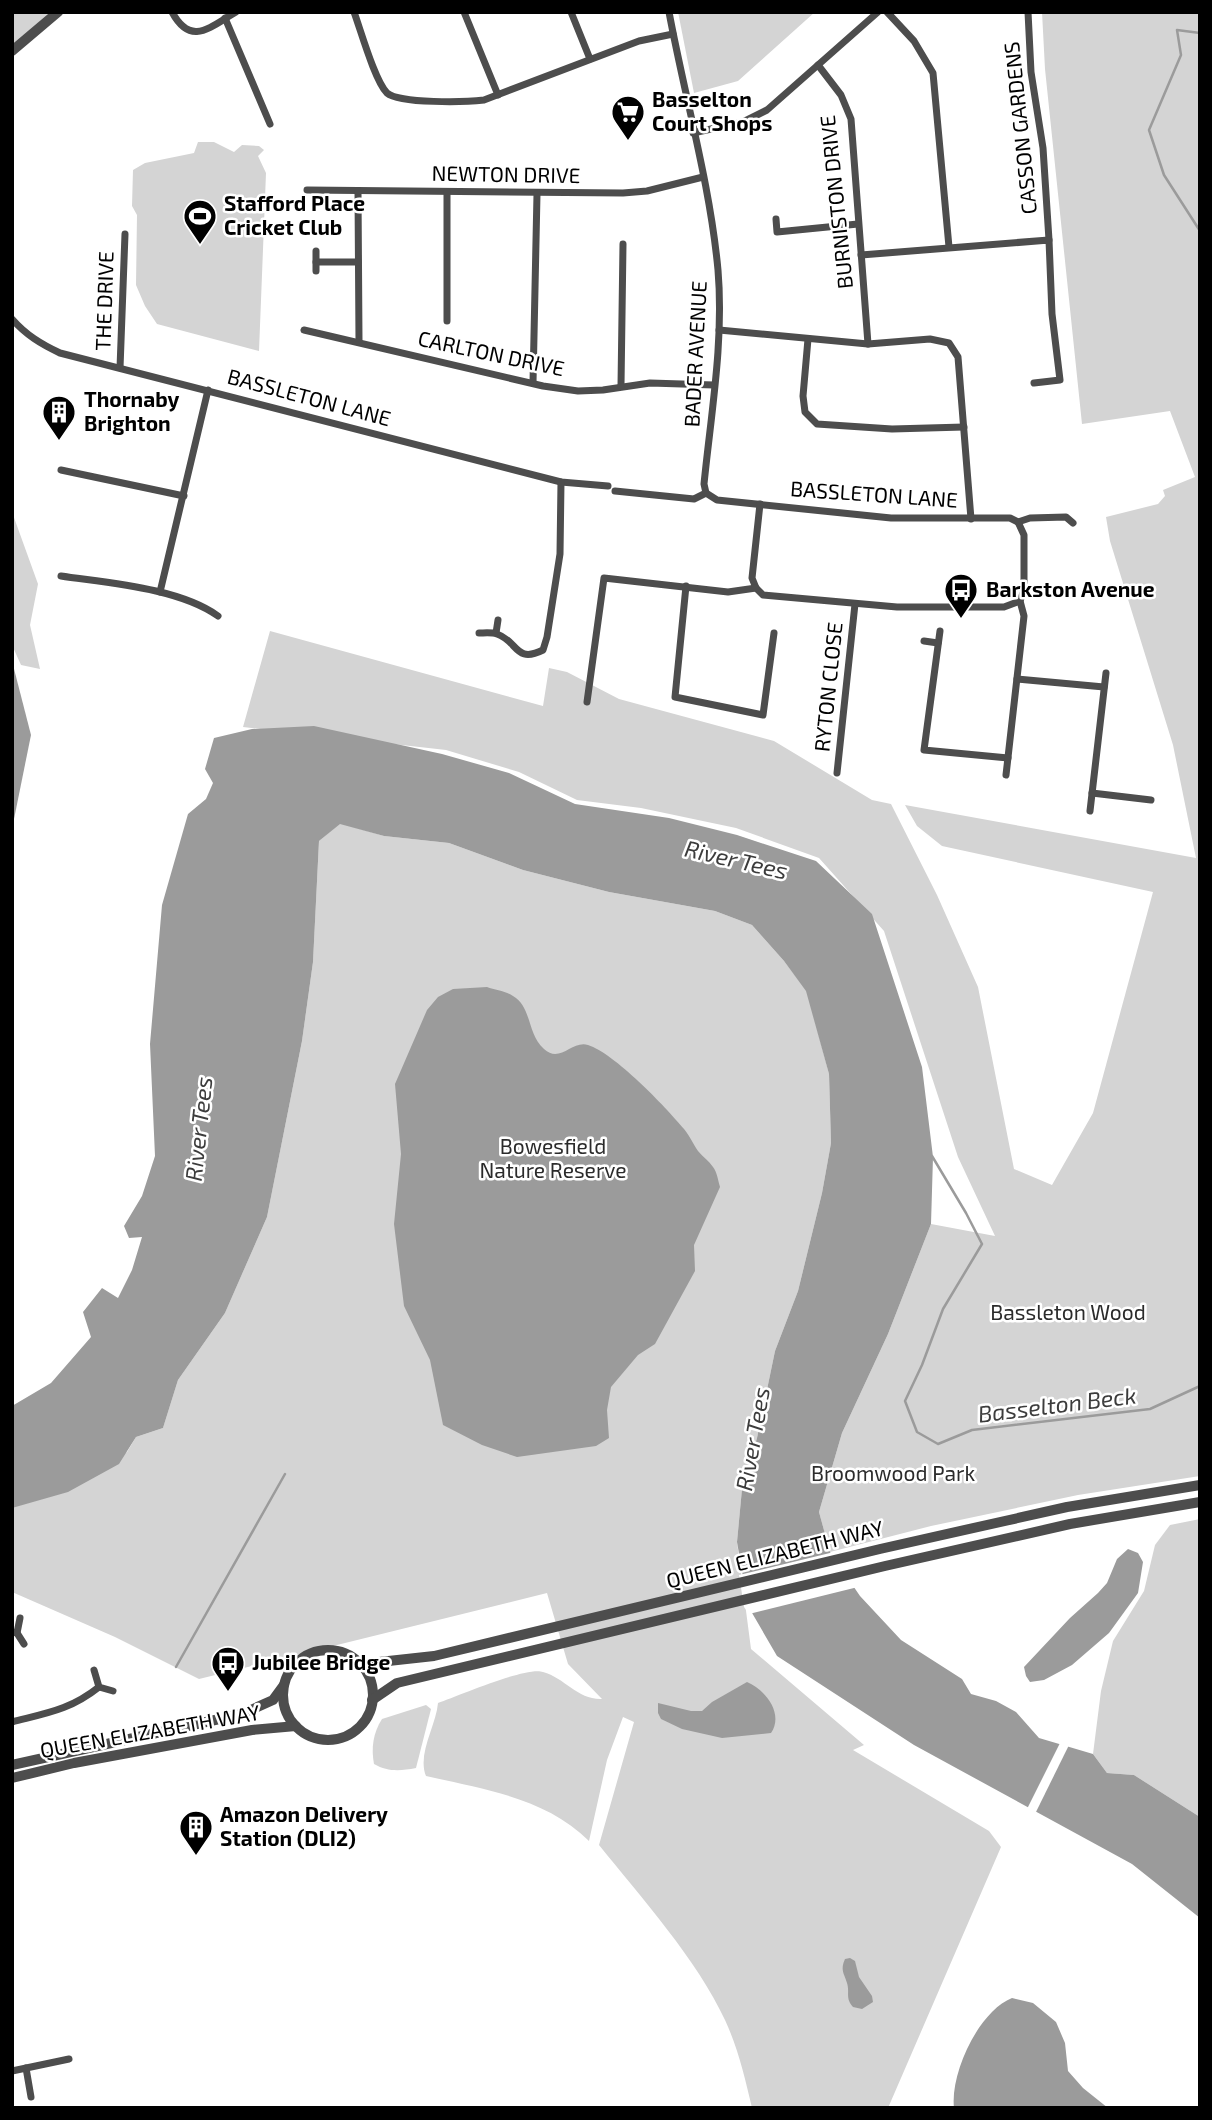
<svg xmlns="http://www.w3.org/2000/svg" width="1212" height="2120" viewBox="0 0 1212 2120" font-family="'Exo 2',sans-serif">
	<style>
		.green { fill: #d4d4d4 }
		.water { fill: #9b9b9b }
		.pier { fill: #fff }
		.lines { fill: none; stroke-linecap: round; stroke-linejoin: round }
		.stream { stroke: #9b9b9b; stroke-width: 2.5 }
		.minor { stroke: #4d4d4d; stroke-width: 7 }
		.tertiary { stroke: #4d4d4d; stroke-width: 10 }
		.labels { text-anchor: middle; stroke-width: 5; stroke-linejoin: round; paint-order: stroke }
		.poi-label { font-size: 21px; font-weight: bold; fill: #000; stroke: #fff; text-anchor: start }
		.street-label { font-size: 21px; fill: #000; stroke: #fff }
		.park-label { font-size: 21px; fill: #2b2b2b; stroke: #fff }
		.water-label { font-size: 23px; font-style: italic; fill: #3c3c3c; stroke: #fff }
	</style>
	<rect width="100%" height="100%" fill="#fff"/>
	<g class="green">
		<path d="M12 12H50L12 46Z"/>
		<path d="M678 12H815L738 81 694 93Z"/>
		<path d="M1042 12H1200V1476L1078 1495 931 1526 830 1552 819 1512 842 1433 888 1334 931 1224 995 1236 958 1157 884 931 819 858 736 828 641 808 577 800 519 772 446 750 243 727 270 631 543 706 549 668 567 672 619 699 774 741 872 800 891 804 937 895 978 987 1014 1169 1052 1185 1093 1113 1153 892 942 846 917 826 905 805 1196 858 1173 745 1110 541 1106 517 1158 504 1165 496 1163 490 1195 477 1170 411 1082 424 1045 69Z"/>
		<path d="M198 142H214L234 152 242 145 259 146 264 150 258 156 266 173 259 351 157 324 145 306 136 285 137 215 132 206 133 170 145 163 194 153Z"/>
		<path d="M12 512 38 584 30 625 40 669 21 665 12 645Z"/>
		<path d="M340 823 384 836 449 843 523 870 609 892 715 911 752 925 784 961 807 991 829 1074 831 1143 822 1193 798 1291 775 1351 757 1438 742 1489 737 1542 751 1649 864 1745 853 1750 989 1831 1001 1847 888 2108H752C745 2078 738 2048 725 2020 698 1961 641 1897 599 1845L634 1722 623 1717 607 1760 589 1841C546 1798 483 1789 426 1776 417 1754 436 1726 438 1703 458 1696 527 1666 543 1672 565 1678 578 1700 602 1699L568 1664 547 1593 199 1679 115 1637 12 1592V1508L127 1452 136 1437 163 1428 178 1380 225 1313 267 1217 302 1041 313 962 319 841Z"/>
		<path d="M1200 1519V1817L1134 1775 1107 1773 1093 1754 1101 1691 1113 1641 1144 1591 1155 1545 1170 1525Z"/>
		<path d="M426 1705 431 1709 416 1768C400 1771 388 1772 374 1764 371 1748 373 1733 382 1719Z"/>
	</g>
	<g class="water">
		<path d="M12 661 31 735 12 829Z"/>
		<path d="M314 726 442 754 509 773 575 804 669 818 737 835 816 861 872 914 922 1067 933 1157 931 1224 888 1334 842 1433 819 1512 830 1552 860 1596 901 1640 962 1679 971 1694 996 1701 1016 1712 1039 1738 1093 1754 1107 1773 1134 1775 1200 1817V1918L1132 1864 914 1745 777 1656 748 1606 737 1542 742 1489 757 1438 775 1351 798 1291 822 1193 831 1143 829 1074 806 991 784 961 752 925 715 911 609 892 523 870 449 843 384 836 340 824 319 841 313 962 302 1041 267 1217 225 1313 178 1380 163 1428 136 1437 119 1464 68 1492 12 1508V1406L51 1383 91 1337 83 1312 102 1288 118 1298 132 1270 142 1237 129 1238 124 1226 142 1196 155 1156 150 1044 162 905 188 814 206 799 213 783 205 769 214 738 252 729Z"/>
		<path d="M487 987C495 990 506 991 513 996 532 1007 527 1034 544 1049 560 1064 572 1040 588 1045 614 1053 666 1107 684 1129 690 1136 693 1144 698 1151 703 1157 709 1161 713 1167 717 1172 718 1180 720 1187L694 1245 695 1271 655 1344 638 1355 611 1387 607 1410 609 1438 596 1446 517 1457 482 1445 443 1425 430 1360 404 1306 394 1224 401 1154 395 1084 427 1010 438 997 453 989Z"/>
		<path d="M1128 1549 1138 1553 1143 1562 1138 1593 1109 1633 1072 1665 1044 1680 1030 1682 1026 1676 1024 1667 1070 1618 1098 1593 1107 1583 1117 1559Z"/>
		<path d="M747 1682C766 1690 784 1714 771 1733L722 1738 682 1729 661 1719 658 1713V1703L691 1711H702L712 1702Z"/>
		<path d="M850 1958 855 1961 859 1977 872 1996 873 2002 862 2009 853 2007C845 1998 850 1993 847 1983 844 1973 840 1970 845 1959Z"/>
		<path d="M1012 1998 1033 2003 1056 2022 1065 2043 1068 2071 1083 2088 1108 2108H954C950 2073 979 2011 1012 1998Z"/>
	</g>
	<g class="pier">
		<path d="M834 1552 858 1587 749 1614 744 1607 739 1575Z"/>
		<path d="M1061 1741 1070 1743 1034 1816 1026 1811Z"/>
	</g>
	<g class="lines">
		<g class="stream">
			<path d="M1200 33 1177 30 1181 55 1149 130 1164 175 1200 231"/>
			<path d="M932 1156 966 1213 982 1244 943 1309 922 1365 905 1401 917 1432 938 1444 972 1430 1150 1409 1200 1386"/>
			<path d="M176 1667 285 1474"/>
		</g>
		<g class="minor">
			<path d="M172 12C191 47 210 27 236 12"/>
			<path d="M354 12C361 31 375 81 387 93 400 104 466 102 484 100L639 41 673 34"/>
			<path d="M464 12 498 95"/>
			<path d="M571 12 590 59"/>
			<path d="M669 12C685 98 710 184 718 270 724 341 711 414 704 484L706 493"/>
			<path d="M887 12 914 41 933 73 949 247"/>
			<path d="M1028 12 1031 72 1043 148 1049 240"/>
			<path d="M225 18 270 124"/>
			<path d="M818 65 841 95 851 119 868 344"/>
			<path d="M693 133 743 122 767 110 878 12"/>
			<path d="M307 190 623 193 647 191 703 177"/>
			<path d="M358 191 359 341"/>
			<path d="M447 192V321"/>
			<path d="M776 219 777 232 858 224"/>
			<path d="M861 255 1049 240 1052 314 1060 380 1034 383"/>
			<path d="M316 262H358"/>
			<path d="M316 271V251"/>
			<path d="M12 319C26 335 41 344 60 353L561 482 608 486"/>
			<path d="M304 330 543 386 578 391 603 390 650 383 714 385"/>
			<path d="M719 330 868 344 930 339 949 343 958 357 971 519"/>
			<path d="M808 339 803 396 805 412 817 424 892 429 964 427"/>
			<path d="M120 368 125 234"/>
			<path d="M533 383 537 194"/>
			<path d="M621 386 623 244"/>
			<path d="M61 470 184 496"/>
			<path d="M615 491 694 499 706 493"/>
			<path d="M706 493 717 500 891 518H1010L1018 522 1030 518 1066 517 1073 523"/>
			<path d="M760 504 752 578 756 588 763 595 897 607H1004L1020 601"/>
			<path d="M61 576C108 583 179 588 218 616"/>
			<path d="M686 586 675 697 763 715 774 633"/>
			<path d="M160 592 208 390"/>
			<path d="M940 631 924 750 1008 758"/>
			<path d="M479 633C484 633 492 632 497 634 518 641 515 664 543 650L547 637 560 554 561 482"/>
			<path d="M496 633 498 620"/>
			<path d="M924 641 938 643"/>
			<path d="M1017 679 1104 687"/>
			<path d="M587 702 604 578 728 592 756 588"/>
			<path d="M837 773 855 604"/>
			<path d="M1006 775 1024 616 1020 601 1024 590V535L1018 522"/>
			<path d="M1092 793 1151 800"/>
			<path d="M1090 811 1106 673"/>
			<path d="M12 1632 17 1633 24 1644"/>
			<path d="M17 1633 20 1618"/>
			<path d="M94 1670 99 1687 113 1691"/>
			<path d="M12 1722C47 1713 70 1710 99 1687"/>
			<path d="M26 2068 31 2097"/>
			<path d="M12 2071 69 2059"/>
		</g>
		<g class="tertiary">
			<path d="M12 51 58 12"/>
			<circle cx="328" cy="1695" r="45"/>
			<path d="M361 1664 434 1656 880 1549 1067 1507 1200 1485"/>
			<path d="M372 1700 397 1683 885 1566 1070 1524 1200 1502"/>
			<path d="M12 1765 242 1714 273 1700 284 1685"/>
			<path d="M12 1778 74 1763 252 1730 296 1726"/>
		</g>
	</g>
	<defs>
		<symbol id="supermarket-pin" viewBox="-11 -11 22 30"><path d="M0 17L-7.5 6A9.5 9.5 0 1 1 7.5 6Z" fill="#000" stroke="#fff"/><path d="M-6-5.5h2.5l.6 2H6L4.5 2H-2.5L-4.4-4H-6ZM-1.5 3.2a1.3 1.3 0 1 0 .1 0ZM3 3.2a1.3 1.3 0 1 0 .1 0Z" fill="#fff"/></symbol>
		<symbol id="stadium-pin" viewBox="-11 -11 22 30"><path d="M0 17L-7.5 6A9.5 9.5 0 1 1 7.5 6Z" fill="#000" stroke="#fff"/><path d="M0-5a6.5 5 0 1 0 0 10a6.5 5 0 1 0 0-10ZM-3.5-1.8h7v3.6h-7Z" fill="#fff"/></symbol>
		<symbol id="building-pin" viewBox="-11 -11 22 30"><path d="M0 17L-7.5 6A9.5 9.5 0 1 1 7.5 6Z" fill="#000" stroke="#fff"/><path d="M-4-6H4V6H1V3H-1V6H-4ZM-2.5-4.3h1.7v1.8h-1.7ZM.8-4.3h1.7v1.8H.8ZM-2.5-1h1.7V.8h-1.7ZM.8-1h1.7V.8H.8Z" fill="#fff"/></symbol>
		<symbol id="bus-pin" viewBox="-11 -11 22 30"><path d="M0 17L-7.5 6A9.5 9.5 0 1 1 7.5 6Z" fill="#000" stroke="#fff"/><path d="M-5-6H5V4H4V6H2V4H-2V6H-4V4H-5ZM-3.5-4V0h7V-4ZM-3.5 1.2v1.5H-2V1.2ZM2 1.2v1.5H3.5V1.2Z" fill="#fff"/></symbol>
	</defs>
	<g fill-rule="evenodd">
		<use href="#supermarket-pin" x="609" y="93" width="38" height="52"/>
		<use href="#stadium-pin" x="181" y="197" width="38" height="52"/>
		<use href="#building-pin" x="40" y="393" width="38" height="52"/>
		<use href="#bus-pin" x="942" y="571" width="38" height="52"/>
		<use href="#bus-pin" x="209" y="1644" width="38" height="52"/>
		<use href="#building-pin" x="177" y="1808" width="38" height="52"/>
	</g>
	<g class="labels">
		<g class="poi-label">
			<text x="652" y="107">Basselton<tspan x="652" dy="24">Court Shops</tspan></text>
			<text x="224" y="211">Stafford Place<tspan x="224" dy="24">Cricket Club</tspan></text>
			<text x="84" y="407">Thornaby<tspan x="84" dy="24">Brighton</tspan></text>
			<text x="986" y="597">Barkston Avenue</text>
			<text x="252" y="1670">Jubilee Bridge</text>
			<text x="220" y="1822">Amazon Delivery<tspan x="220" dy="24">Station (DLI2)</tspan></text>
		</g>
		<g class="street-label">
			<text transform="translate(1021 128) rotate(-96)" y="7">CASSON GARDENS</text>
			<text transform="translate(506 175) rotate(1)" y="7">NEWTON DRIVE</text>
			<text transform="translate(837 202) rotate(-96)" y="7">BURNISTON DRIVE</text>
			<text transform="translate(105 301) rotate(-88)" y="7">THE DRIVE</text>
			<text transform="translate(491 354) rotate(12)" y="7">CARLTON DRIVE</text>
			<text transform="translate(696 354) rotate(-87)" y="7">BADER AVENUE</text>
			<text transform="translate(309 398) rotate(15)" y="7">BASSLETON LANE</text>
			<text transform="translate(874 495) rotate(4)" y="7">BASSLETON LANE</text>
			<text transform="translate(829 687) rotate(-84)" y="7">RYTON CLOSE</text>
			<text transform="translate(775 1555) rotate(-14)" y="7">QUEEN ELIZABETH WAY</text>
			<text transform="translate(150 1732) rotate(-10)" y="7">QUEEN ELIZABETH WAY</text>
		</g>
		<g class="park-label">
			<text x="553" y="1154">Bowesfield<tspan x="553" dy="24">Nature Reserve</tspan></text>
			<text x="1068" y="1320">Bassleton Wood</text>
			<text x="893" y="1481">Broomwood Park</text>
		</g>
		<g class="water-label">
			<text transform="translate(736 860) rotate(13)" y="8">River Tees</text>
			<text transform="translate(199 1129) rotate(-84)" y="8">River Tees</text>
			<text transform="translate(1057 1405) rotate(-7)" y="8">Basselton Beck</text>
			<text transform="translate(753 1439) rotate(-80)" y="8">River Tees</text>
		</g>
	</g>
	<rect width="1212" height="2120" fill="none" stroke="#000000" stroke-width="28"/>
</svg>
